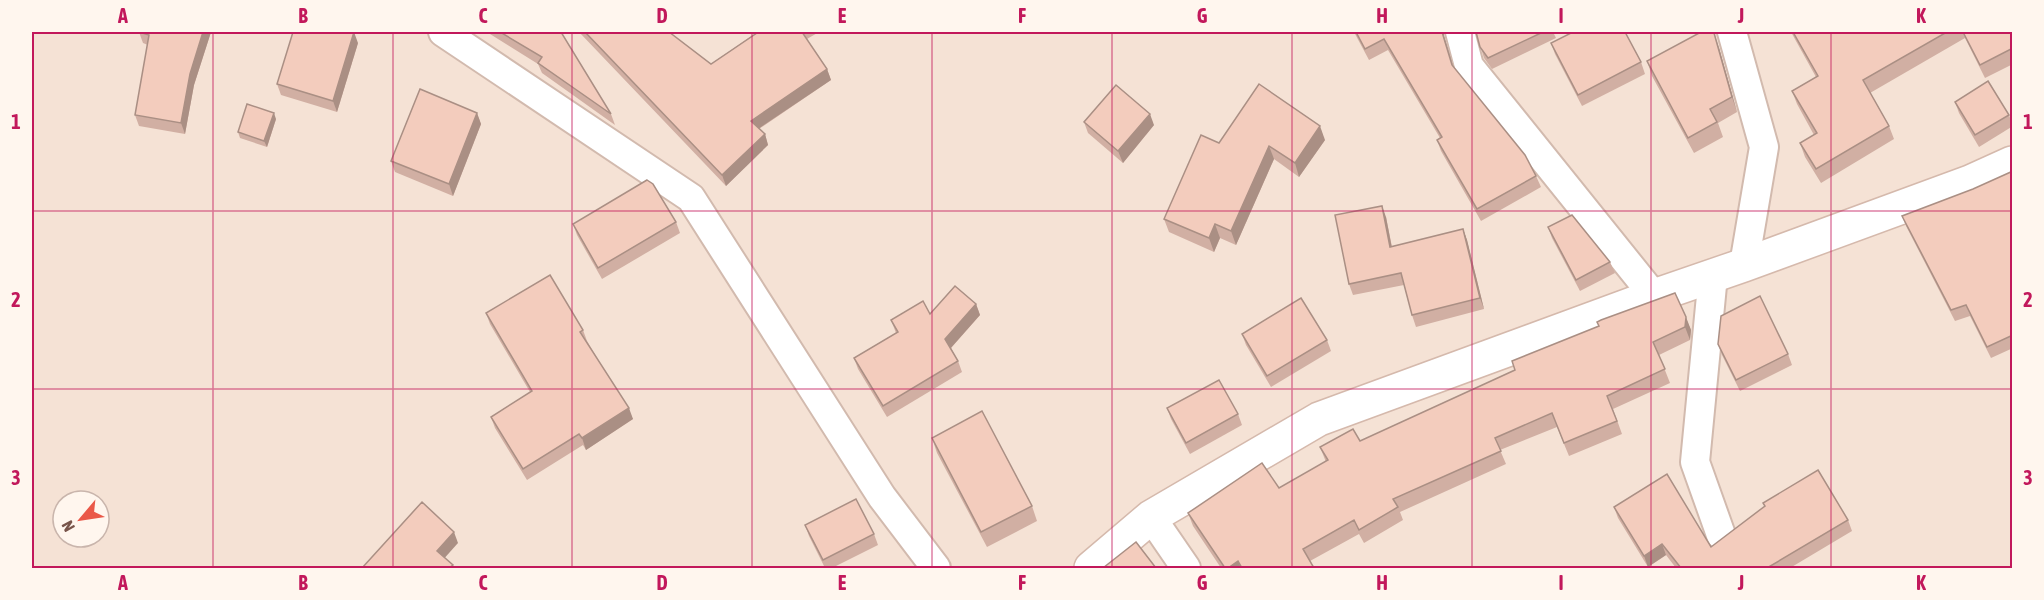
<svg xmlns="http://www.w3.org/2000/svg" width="2044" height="600" viewBox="0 0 2044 600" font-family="'Asap Condensed',sans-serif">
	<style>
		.residential { fill: #f5e2d5; fill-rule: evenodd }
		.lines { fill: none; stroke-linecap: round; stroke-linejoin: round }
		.street-casing { stroke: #d2baae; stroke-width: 32 }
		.secondary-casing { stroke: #d5b9ac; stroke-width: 36 }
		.street { stroke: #fff; stroke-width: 28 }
		.secondary { stroke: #fff; stroke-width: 33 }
		.wall { fill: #d1afa3 }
		.shaded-wall { fill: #aa8f84 }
		.building { fill: #f3ccbd; stroke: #aa8f84; stroke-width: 1.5 }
		.grid { fill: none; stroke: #c2185b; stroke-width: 1.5; stroke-opacity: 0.55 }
		.neatline { fill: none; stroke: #c2185b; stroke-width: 2 }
		.grid-label { font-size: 20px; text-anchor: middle; font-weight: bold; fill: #c2185b }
	</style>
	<rect width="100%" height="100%" fill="#fdf2e7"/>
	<path class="residential" d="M32 32H2012V568H32ZM63 501H99V537H63Z"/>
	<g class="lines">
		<defs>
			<g id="street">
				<path d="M443 32 691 198 882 497 936 568"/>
				<path d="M1460 32 1469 66 1654 296"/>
				<path d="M1732 32 1764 147 1744 265"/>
				<path d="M1713 275 1695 462 1721 535"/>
				<path d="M1151 517 1186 568"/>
			</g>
			<path id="secondary" d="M1091 568 1151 517 1319 419 1654 296 1744 265 1970 182 2012 163"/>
		</defs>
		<use href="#street" class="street-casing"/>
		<use href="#secondary" class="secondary-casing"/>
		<use href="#street" class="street"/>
		<use href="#secondary" class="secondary"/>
	</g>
	<g class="wall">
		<path d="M139 32H211L194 85 185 134 139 126 135 115 148 45 143 43Z"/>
		<path d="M489 32H561L611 114 615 125 542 73 538 64 490 34Z"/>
		<path d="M579 32H669L711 64 754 34 753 32H819L807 39 827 69 831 80 759 129 765 134 768 145 726 186Z"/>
		<path d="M1354 32H1444V36L1453 66 1536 176 1541 187 1481 221 1441 151 1437 140 1440 138 1388 50 1369 60Z"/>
		<path d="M1476 32H1553L1556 38 1492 69 1484 58Z"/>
		<path d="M1791 32H2013V64L1985 78 1965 38 1870 93 1889 126 1894 139 1821 183 1805 157 1800 143 1814 135 1797 104 1792 91 1816 77Z"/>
		<path d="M358 43 337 112 281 95 277 84Z"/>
		<path d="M1551 43 1641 62 1645 74 1582 106 1555 54Z"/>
		<path d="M1719 48 1737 112 1718 123 1723 137 1694 153 1652 76 1647 61Z"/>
		<path d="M1955 102 2009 115 2013 126 1979 147 1959 113Z"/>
		<path d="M477 113 481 124 453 196 395 172 391 161Z"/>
		<path d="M276 119 267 147 240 138 238 132Z"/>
		<path d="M1084 122 1154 125 1123 163 1088 133Z"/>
		<path d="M1325 140 1299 177 1274 159 1236 245 1220 238 1214 252 1169 232 1164 219 1219 143Z"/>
		<path d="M2013 171V348L1991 358 1970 316 1955 321 1906 226 1902 216 1973 189Z"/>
		<path d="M1386 217 1392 247 1463 229 1467 240 1484 309 1416 327 1412 315 1404 285 1353 295 1349 284Z"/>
		<path d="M676 222 680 233 602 279 577 235 573 224Z"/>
		<path d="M1548 227 1610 262 1615 273 1580 291 1552 238Z"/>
		<path d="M1675 293 1691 330 1690 340 1659 355 1670 383 1613 409 1622 434 1569 456 1557 427 1500 450 1506 464 1400 512 1403 520 1364 543 1359 534 1310 561 1314 568H1221L1193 526 1188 513 1279 488 1326 462 1320 447 1360 441 1515 370 1599 326 1597 322Z"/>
		<path d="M976 304 980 315 951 348 958 361 962 372 887 417 858 369 854 358 896 333 891 320 930 314Z"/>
		<path d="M486 313 583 330 587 341 633 419 586 450 583 445 527 480 495 428 491 417 530 392 490 324Z"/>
		<path d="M1242 334 1327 340 1331 351 1271 387 1246 345Z"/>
		<path d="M1718 344 1788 354 1792 365 1740 391 1722 355Z"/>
		<path d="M1167 408 1238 414 1242 425 1190 454 1171 419Z"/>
		<path d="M932 438 1032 506 1037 521 987 547 937 453Z"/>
		<path d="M1763 503 1848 520 1852 531 1790 568H1676L1666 555 1648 567 1618 518 1614 507 1711 547 1765 507Z"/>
		<path d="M805 525 874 534 878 545 832 568H825L809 536Z"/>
	</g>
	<g class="shaded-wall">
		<path d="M203 32H211L194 85 185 134 181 123 190 74Z"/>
		<path d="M354 32 358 43 337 112 333 101Z"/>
		<path d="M1442 32H1444V36L1456 76Z"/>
		<path d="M1714 33 1719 48 1737 112 1732 97Z"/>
		<path d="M827 69 831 80 755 131 751 121Z"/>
		<path d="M274 113 276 119 267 147 264 141Z"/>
		<path d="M477 113 481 124 453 196 449 184Z"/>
		<path d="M1150 114 1154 125 1123 163 1118 151Z"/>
		<path d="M1320 126 1325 140 1299 177 1295 163Z"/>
		<path d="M765 134 768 145 726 186 722 175Z"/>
		<path d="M1269 146 1274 159 1236 245 1231 231Z"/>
		<path d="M1382 206 1386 217 1394 259 1390 247Z"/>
		<path d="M1215 224 1220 238 1214 252 1209 238Z"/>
		<path d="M1463 229 1467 240 1484 309 1480 298Z"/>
		<path d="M976 304 980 315 949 350 945 339Z"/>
		<path d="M1686 317 1691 330 1690 340 1685 327Z"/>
		<path d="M629 408 633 419 586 450 582 438Z"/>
		<path d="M454 532 458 543 441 562 437 551Z"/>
		<path d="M1662 544 1666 555 1648 567 1644 556Z"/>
		<path d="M1238 561 1241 568H1228Z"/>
	</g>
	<g class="building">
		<path d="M139 32H203L190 74 181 123 135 115 149 35Z"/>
		<path d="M293 32H354L333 101 277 84Z"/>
		<path d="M500 32H561L611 114 538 63 542 57Z"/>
		<path d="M585 32H669L711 64 757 33 756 32H802L827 69 751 121 765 134 722 175Z"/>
		<path d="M1356 32H1442L1452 65 1525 155 1536 176 1477 209 1437 140 1442 137 1384 39 1365 49Z"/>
		<path d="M1476 32H1543L1488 58 1480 47Z"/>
		<path d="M1573 32H1625L1641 62 1578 95 1551 43Z"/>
		<path d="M1701 32H1713L1714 33 1732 97 1710 109 1717 122 1688 138 1647 61Z"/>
		<path d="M1793 32H1947L1863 80 1889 126 1816 169 1800 143 1817 133 1792 91 1818 76Z"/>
		<path d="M1963 32H2013V48L1980 65Z"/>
		<path d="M1988 81 2009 115 1975 135 1955 102Z"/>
		<path d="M1259 84 1320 126 1295 163 1269 146 1231 231 1215 224 1209 238 1164 219 1201 135 1219 143Z"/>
		<path d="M1116 85 1150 114 1118 151 1084 122Z"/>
		<path d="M420 89 477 113 449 184 391 161Z"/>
		<path d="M247 104 274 113 264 141 238 132Z"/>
		<path d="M2013 171V335L1987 347 1966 305 1951 310 1902 216 1973 189Z"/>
		<path d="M647 180 653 184 676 222 598 268 573 224Z"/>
		<path d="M1382 206 1390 247 1463 229 1480 298 1412 315 1401 273 1349 284 1335 215Z"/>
		<path d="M1572 215 1610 262 1576 280 1548 227Z"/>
		<path d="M550 275 583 330 580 332 629 408 582 438 579 434 523 469 491 417 532 391 486 313Z"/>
		<path d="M955 286 976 304 945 339 958 361 883 406 854 358 898 332 891 320 923 301 930 314Z"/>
		<path d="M1675 293 1686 317 1685 327 1653 342 1665 369 1607 396 1617 421 1564 443 1552 413 1495 438 1501 451 1393 499 1398 507 1359 530 1354 520 1303 549 1314 568H1242L1238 561 1228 568H1225L1188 513 1262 463 1279 488 1328 460 1320 447 1353 429 1360 441 1515 370 1512 361 1599 326 1597 322 1601 320Z"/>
		<path d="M1760 296 1788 354 1736 380 1718 344 1721 316Z"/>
		<path d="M1301 298 1327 340 1267 376 1242 334Z"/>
		<path d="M1219 380 1238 414 1186 443 1167 408Z"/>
		<path d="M982 411 1032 506 981 532 932 438Z"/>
		<path d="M1818 470 1848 520 1767 568H1681L1662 544 1644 556 1614 507 1667 474 1711 547 1765 506 1763 503Z"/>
		<path d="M856 499 874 534 823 560 805 525Z"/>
		<path d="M422 502 454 532 437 551 453 565 449 568H362Z"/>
		<path d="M1136 542 1156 568H1103Z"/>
	</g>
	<path class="grid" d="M213 32V568M393 32V568M572 32V568M752 32V568M932 32V568M1112 32V568M1292 32V568M1472 32V568M1651 32V568M1831 32V568M32 211H2012M32 389H2012"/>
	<rect width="2044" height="600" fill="none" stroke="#fff6ee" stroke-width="66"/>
	<g transform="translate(81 519) rotate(241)"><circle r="28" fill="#fff6ee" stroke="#c9b5ac" stroke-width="1.5"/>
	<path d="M0-4.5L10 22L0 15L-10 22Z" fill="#ea5848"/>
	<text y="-9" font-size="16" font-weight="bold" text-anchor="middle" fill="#78544a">N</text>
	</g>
	<rect x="33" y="33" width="1978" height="534" class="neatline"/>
	<g class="grid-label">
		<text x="123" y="23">A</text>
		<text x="303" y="23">B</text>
		<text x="483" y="23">C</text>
		<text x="662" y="23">D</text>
		<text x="842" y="23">E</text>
		<text x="1022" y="23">F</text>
		<text x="1202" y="23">G</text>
		<text x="1382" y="23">H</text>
		<text x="1561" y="23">I</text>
		<text x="1741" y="23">J</text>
		<text x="1921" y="23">K</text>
		<text x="16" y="129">1</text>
		<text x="2028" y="129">1</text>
		<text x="16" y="307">2</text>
		<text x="2028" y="307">2</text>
		<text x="16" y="485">3</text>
		<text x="2028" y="485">3</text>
		<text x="123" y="590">A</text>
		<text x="303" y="590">B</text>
		<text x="483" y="590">C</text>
		<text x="662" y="590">D</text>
		<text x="842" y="590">E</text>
		<text x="1022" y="590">F</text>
		<text x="1202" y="590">G</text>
		<text x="1382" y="590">H</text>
		<text x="1561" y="590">I</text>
		<text x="1741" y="590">J</text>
		<text x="1921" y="590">K</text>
	</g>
</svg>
